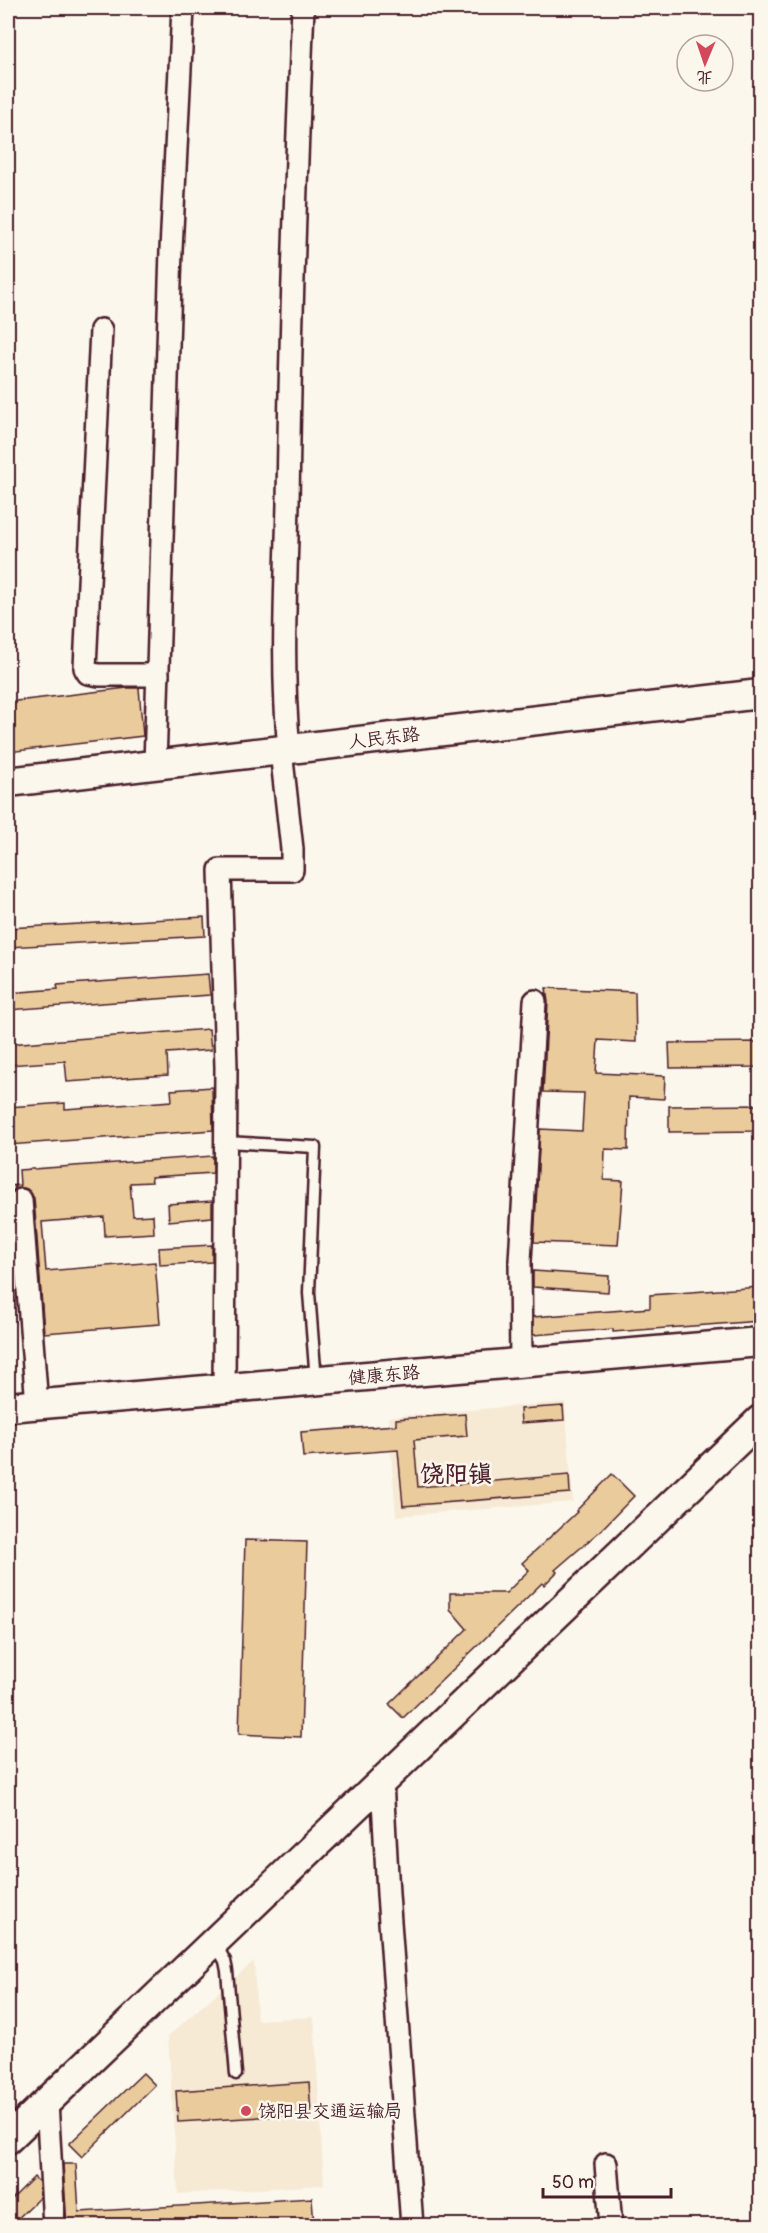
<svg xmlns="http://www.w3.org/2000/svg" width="768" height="2233" viewBox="0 0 768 2233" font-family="Pangolin,'LXGW WenKai TC',sans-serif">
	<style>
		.built { fill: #f6ead4 }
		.building { fill: #e9cb9c; stroke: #4a1f2b; stroke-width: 1.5 }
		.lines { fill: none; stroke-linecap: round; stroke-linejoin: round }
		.lane-casing { stroke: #4a1f2b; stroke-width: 15 }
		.street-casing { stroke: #4a1f2b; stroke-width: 26 }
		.secondary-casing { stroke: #4a1f2b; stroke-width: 33 }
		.lane { stroke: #fbf7ec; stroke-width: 10 }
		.street { stroke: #fbf7ec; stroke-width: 21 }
		.secondary { stroke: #fbf7ec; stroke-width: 28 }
		.poi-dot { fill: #d1495b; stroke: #fbf7ec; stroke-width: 2 }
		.labels { text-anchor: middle; stroke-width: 5; stroke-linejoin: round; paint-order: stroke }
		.street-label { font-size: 18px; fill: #4a1f2b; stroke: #fbf7ec }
		.poi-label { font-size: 18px; fill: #4a1f2b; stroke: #fbf7ec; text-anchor: start }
		.district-label { font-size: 24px; font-weight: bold; fill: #4a1f2b; stroke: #fbf7ec }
	</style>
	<rect width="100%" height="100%" fill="#fbf7ec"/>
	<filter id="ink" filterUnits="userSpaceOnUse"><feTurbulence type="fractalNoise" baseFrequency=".0167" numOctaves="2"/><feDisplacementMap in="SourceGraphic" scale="12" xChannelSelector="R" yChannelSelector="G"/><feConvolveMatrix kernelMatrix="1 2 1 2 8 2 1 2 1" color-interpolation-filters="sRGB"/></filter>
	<g filter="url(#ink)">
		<g class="built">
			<path d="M8 195H12L8 308Z"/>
			<path d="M565 1402 573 1502 396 1516 388 1417Z"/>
			<path d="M254 1961 257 2020 314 2017 324 2185 178 2194 168 2036Z"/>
		</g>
		<g class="building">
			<path d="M127 688H139L143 736 8 752V702Z"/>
			<path d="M204 917 205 936 8 947V928Z"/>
			<path d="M208 974 210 995 8 1010V993L58 989 57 985Z"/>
			<path d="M546 988 635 992 636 1042 598 1040 596 1073 665 1076 664 1099 629 1097 628 1150 605 1149 604 1180 623 1181 618 1245 534 1242 540 1129 582 1131 584 1093 543 1092 548 1002Z"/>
			<path d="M209 1029 211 1050 167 1053 168 1075 67 1082 65 1061 8 1065V1044Z"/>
			<path d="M760 1042V1067L670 1068 669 1043Z"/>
			<path d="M212 1087 213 1130 8 1145V1107L65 1103V1109L172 1101 171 1090Z"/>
			<path d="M760 1105V1131L669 1132V1106Z"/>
			<path d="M213 1156V1173L151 1177 152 1182 130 1183 133 1216 153 1215 154 1233 105 1236 104 1217 42 1222 46 1271 155 1262 160 1324 44 1333 34 1198 27 1189 19 1187 10 1194 8 1202V1186L20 1185 19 1170Z"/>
			<path d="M212 1201V1217L169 1221 168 1204Z"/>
			<path d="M8 1229H10L15 1288H8Z"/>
			<path d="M212 1245V1262L160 1265 159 1248Z"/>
			<path d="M533 1271 609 1276 608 1292 533 1287Z"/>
			<path d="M760 1287V1321L613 1332V1329L533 1335V1317L650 1308V1295Z"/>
			<path d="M563 1406 564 1420 521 1423 520 1409Z"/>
			<path d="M465 1414 467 1436 414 1440 418 1487 569 1475 570 1493 403 1506 398 1450 303 1457 301 1432 396 1425V1419Z"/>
			<path d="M612 1474 634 1496 600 1531 555 1570 557 1572 544 1585 542 1583 403 1718 389 1704 467 1629 450 1609V1593H506L529 1570 522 1563 577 1512 576 1511Z"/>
			<path d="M245 1540 307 1542 301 1737 239 1734Z"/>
			<path d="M143 2073 155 2085 82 2157 69 2144Z"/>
			<path d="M309 2082 311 2114 178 2122 176 2091Z"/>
			<path d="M63 2164H76L79 2212 312 2198 314 2226H67Z"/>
			<path d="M34 2177 39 2182 40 2197 10 2226H8V2203Z"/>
		</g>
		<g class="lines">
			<defs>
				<g id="lane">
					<path d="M226 1142 315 1147 309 1293 316 1381"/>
					<path d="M215 1943 225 1961 227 1971 236 2074"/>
				</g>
				<g id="street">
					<path d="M101 330 85 668 88 673 99 675H158"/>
					<path d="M289 749C281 668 286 585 288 504 290 338 296 173 303 8"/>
					<path d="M155 765 171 250 183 8"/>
					<path d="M21 1200 37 1405"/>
					<path d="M521 1363 520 1261 535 1001"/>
					<path d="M224 1389 226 1067 220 870H292V849L281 751"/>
					<path d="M382 1781 388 1894 412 2226"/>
					<path d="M47 2102 54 2226"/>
					<path d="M606 2164 611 2226"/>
				</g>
				<g id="secondary">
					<path d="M8 782 760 694"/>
					<path d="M8 1407 760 1342"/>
					<path d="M8 2139 760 1420"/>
				</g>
			</defs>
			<use href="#lane" class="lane-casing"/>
			<use href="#street" class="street-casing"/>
			<use href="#secondary" class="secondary-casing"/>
			<use href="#lane" class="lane"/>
			<use href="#street" class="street"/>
			<use href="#secondary" class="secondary"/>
		</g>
	</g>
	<circle class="poi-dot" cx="246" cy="2111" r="6"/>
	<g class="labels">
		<g class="street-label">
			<text transform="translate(384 738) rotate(-7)" y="6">人民东路</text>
			<text transform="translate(384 1375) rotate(-5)" y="6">健康东路</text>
		</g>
		<g class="poi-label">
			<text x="258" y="2117">饶阳县交通运输局</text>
		</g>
		<g class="district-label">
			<text x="456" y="1482">饶阳镇</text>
		</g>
	</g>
	<rect width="768" height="2233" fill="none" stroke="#fbf7ec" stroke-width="30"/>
	<rect x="15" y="15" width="738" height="2203" fill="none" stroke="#4a1f2b" stroke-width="2" filter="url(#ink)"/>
	<g transform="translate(705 63) rotate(182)"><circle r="28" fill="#fbf7ec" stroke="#b4a19f" stroke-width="1.5"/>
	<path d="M0-4.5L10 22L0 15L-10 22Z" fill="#d1495b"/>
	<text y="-9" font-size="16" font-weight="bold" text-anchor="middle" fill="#4a1f2b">北</text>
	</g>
	<path d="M543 2188v9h128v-9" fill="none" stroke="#4a1f2b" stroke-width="3"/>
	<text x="552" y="2188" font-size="18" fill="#4a1f2b" stroke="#fbf7ec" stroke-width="4.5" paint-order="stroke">50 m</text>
</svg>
